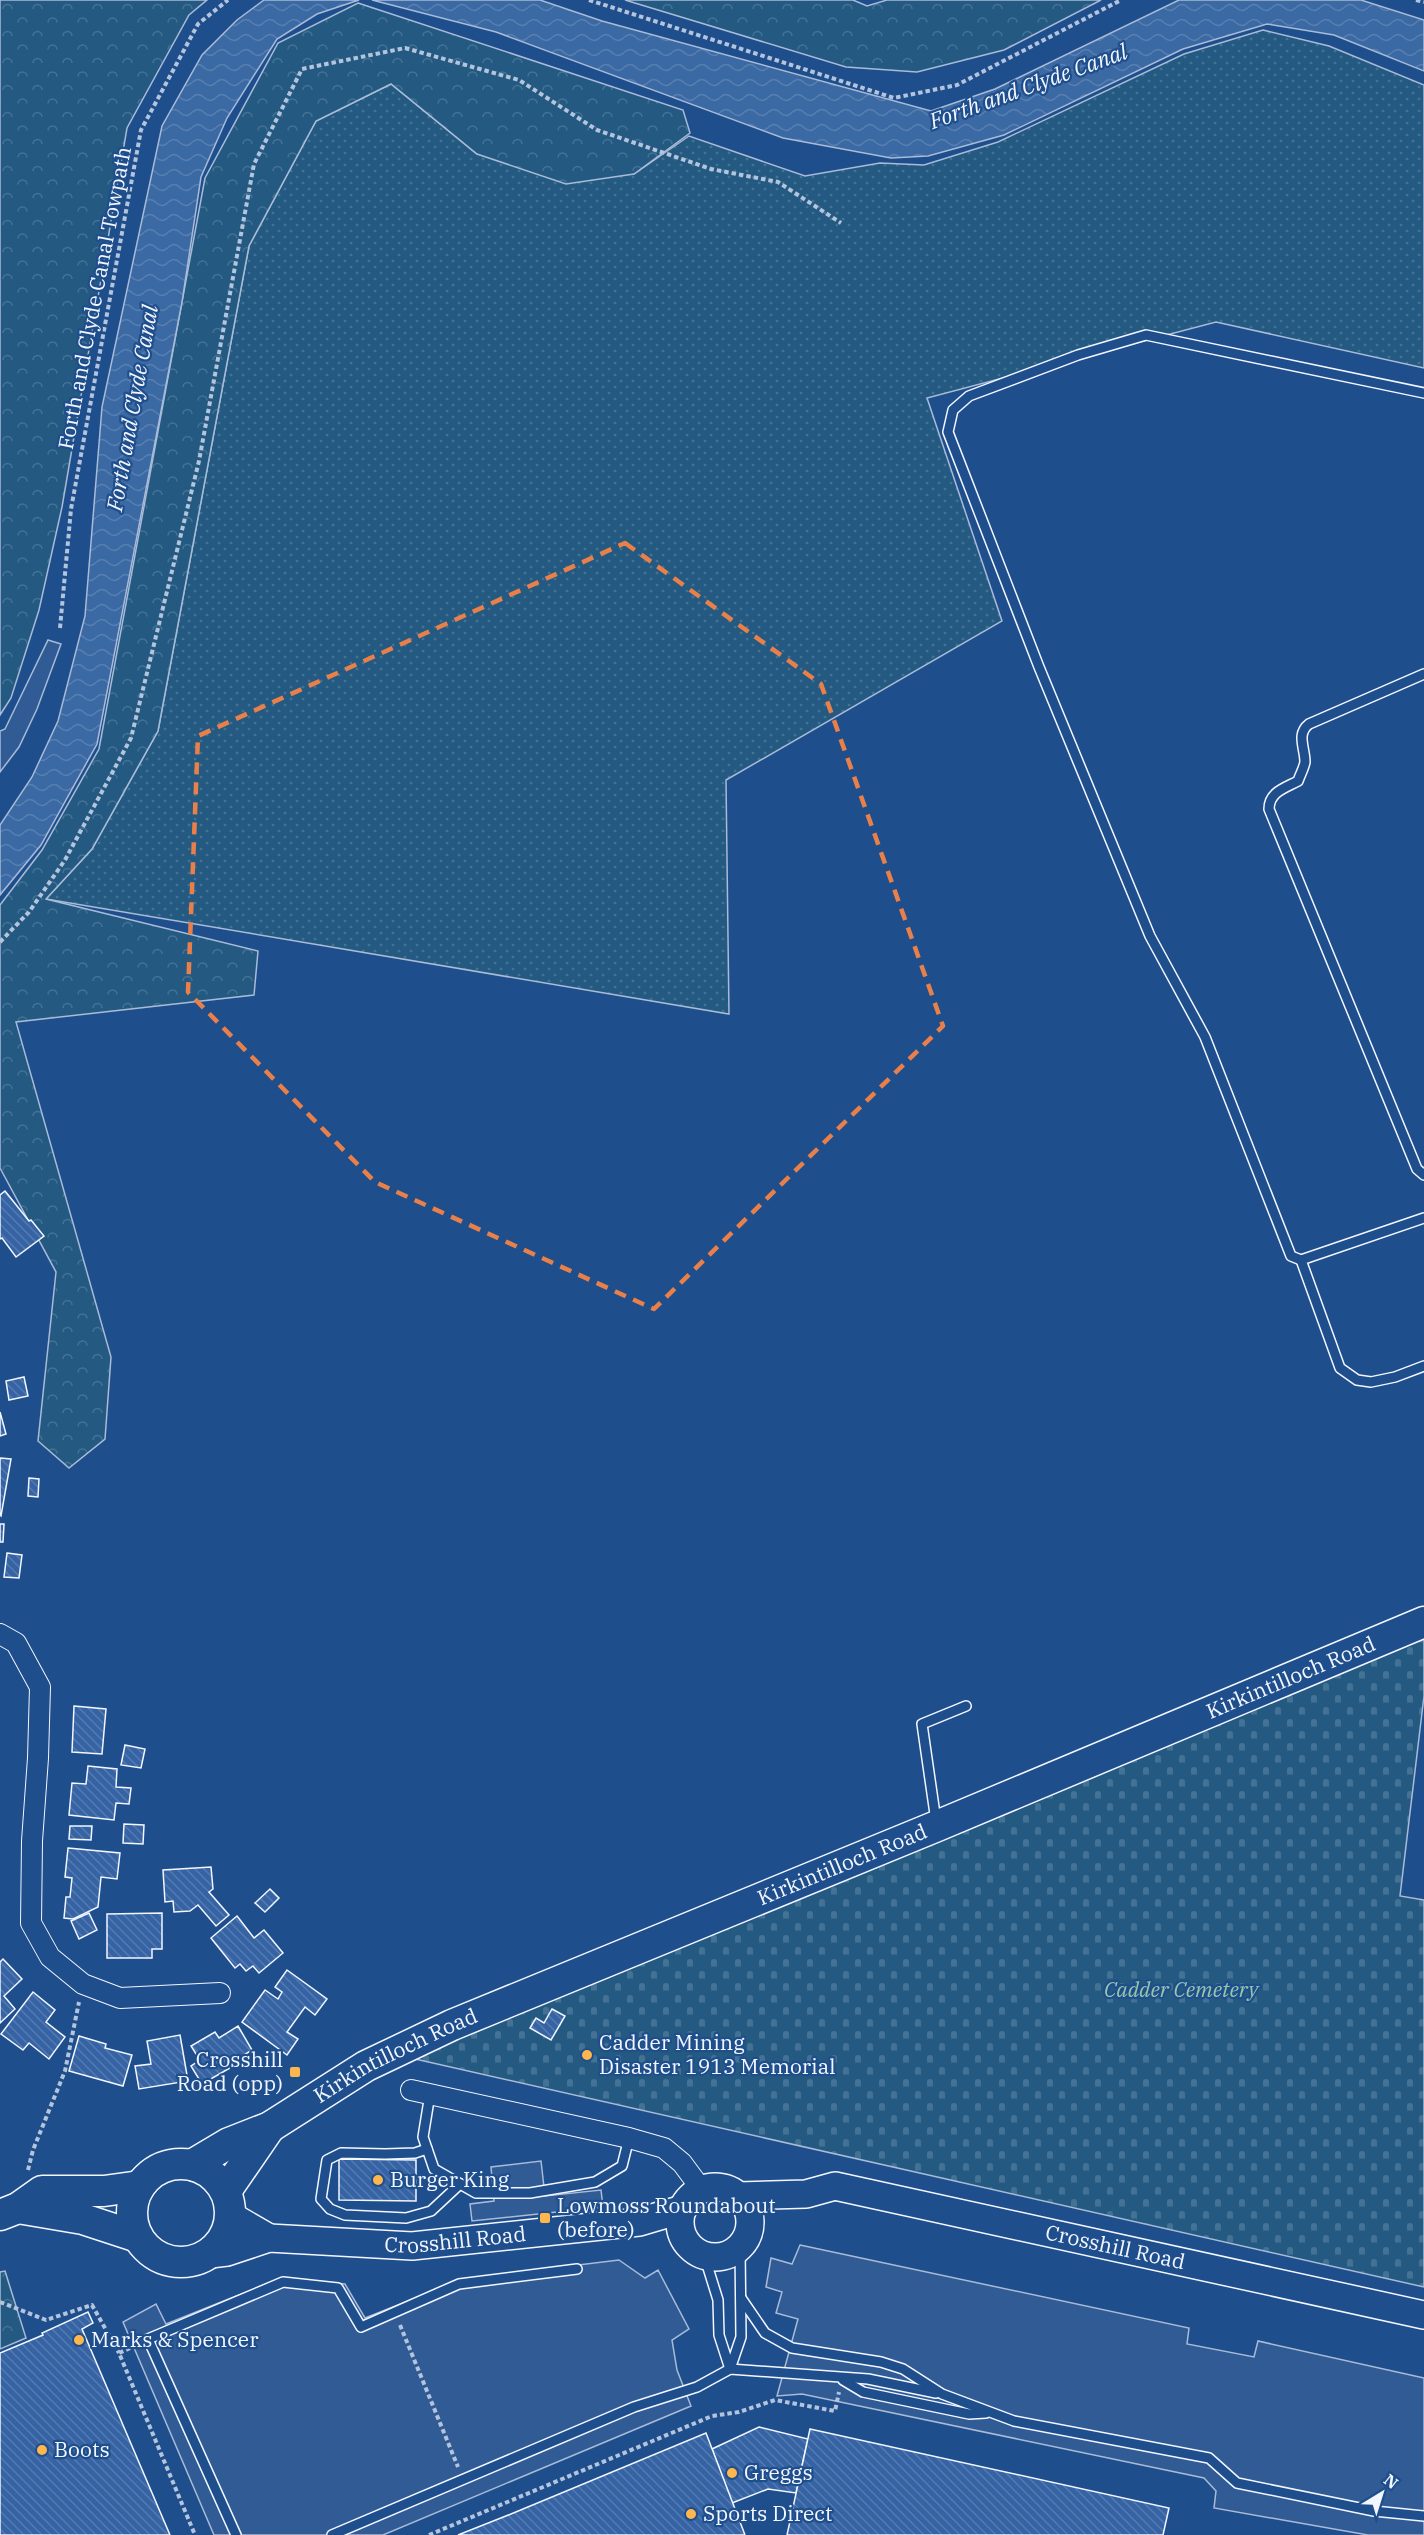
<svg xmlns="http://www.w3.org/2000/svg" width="1424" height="2535" viewBox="0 0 1424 2535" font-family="'IBM Plex Serif',serif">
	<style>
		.grass { fill: url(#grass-dots); stroke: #a8bbd7; stroke-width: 1.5 }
		.forest { fill: url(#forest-crowns); stroke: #a8bbd7; stroke-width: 1.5 }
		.cemetery { fill: url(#cemetery-stones); stroke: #a8bbd7; stroke-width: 1.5 }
		.parking { fill: #305b95; stroke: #a8bbd7; stroke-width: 1.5 }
		.water { fill: url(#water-waves); stroke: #a8bbd7; stroke-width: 1.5 }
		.building { fill: url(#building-back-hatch); stroke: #f2f6ff; stroke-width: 1.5 }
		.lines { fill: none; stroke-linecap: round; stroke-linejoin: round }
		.lane-casing { stroke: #f2f6ff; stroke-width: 12 }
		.street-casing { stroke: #f2f6ff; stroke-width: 22 }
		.secondary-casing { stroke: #f2f6ff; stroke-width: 30 }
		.primary-casing { stroke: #f2f6ff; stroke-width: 33 }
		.path { stroke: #b3c4dc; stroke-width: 4; stroke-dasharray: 4.5 3; stroke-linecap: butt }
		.lane { stroke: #1f4e8c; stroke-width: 9 }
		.street { stroke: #1f4e8c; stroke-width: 20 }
		.secondary { stroke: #1f4e8c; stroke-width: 27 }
		.primary { stroke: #1f4e8c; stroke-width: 30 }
		.marked { fill: none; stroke: #ea8049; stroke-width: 4.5; stroke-dasharray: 12 8; stroke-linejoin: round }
		.poi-dot { fill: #ffb74d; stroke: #1f4e8c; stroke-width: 2 }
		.labels { text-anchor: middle; stroke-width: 4.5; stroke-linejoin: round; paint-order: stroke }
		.street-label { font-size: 21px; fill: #f2f6ff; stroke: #1f4e8c }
		.park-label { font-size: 21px; font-style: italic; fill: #97c8a6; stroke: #1f4e8c }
		.poi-label { font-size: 21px; fill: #f2f6ff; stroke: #1f4e8c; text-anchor: start }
		.water-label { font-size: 22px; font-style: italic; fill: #f2f6ff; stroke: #1f4e8c }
	</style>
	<defs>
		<pattern id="grass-dots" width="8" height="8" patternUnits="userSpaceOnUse" patternTransform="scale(1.5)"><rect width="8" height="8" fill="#245a82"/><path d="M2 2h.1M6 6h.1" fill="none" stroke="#447295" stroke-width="1.8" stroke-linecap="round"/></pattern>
		<pattern id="forest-crowns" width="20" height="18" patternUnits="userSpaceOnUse" patternTransform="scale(1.5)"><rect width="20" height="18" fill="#245a82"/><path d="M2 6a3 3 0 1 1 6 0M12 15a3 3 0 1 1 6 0" fill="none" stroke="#447295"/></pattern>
		<pattern id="cemetery-stones" width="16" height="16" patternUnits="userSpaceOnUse" patternTransform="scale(1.5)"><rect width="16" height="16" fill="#245a82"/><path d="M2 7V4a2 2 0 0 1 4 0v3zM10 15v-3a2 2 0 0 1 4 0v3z" fill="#447295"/></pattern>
		<pattern id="water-waves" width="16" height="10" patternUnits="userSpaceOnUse" patternTransform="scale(1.5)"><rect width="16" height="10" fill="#3b69a3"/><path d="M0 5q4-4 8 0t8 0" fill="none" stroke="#587fb1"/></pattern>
		<pattern id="building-back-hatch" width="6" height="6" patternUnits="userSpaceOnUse" patternTransform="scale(1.5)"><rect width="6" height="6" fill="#3563a3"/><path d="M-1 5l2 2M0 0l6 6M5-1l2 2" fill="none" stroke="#537ab1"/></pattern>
	</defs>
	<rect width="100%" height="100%" fill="#1f4e8c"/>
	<path class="grass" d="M1263 30 1329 46 1424 85V368L1216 322 927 398 1002 621 726 780 729 1014 46 899 92 849 158 731 249 246 316 121 391 84 477 154 634 174 689 136 805 176 880 163 924 165 998 142 1184 54Z"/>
	<g class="forest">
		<path d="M0 0H207L189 15 127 128 62 507 39 610 11 698 0 715Z"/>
		<path d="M625 0H853L867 6 887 0H1101L1004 50 917 72 846 67Z"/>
		<path d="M358 3 683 110 690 133 634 174 566 184 477 154 391 84 316 121 249 246 158 731 92 849 46 899 258 951 254 995 16 1022 111 1357 105 1439 69 1468 38 1441 56 1272 0 1168V905L42 850 99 749 205 178 278 43Z"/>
		<path d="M5 2271 26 2338 0 2349V2272Z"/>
	</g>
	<path class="cemetery" d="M1424 1630V1696L1400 1896 1424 1900V2287L402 2056Z"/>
	<g class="parking">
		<path d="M48 640 61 644 37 709 19 747 0 772V731L5 729Z"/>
		<path d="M541 2161 545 2196 601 2190 603 2207 472 2221 470 2204 494 2201 491 2167Z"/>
		<path d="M800 2245 1189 2328 1187 2344 1254 2357 1258 2341 1424 2378V2535H1368L1214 2508 1216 2491 1204 2478 802 2394 777 2396 798 2319 776 2313 782 2292 766 2287 771 2258 792 2264Z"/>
		<path d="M619 2260 645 2278 658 2270 689 2329 672 2340 677 2370 691 2406 383 2535H214L123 2322 156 2304 166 2324 281 2278 345 2284 365 2318 464 2279Z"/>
	</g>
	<g class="water">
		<path d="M264 0H359L317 14 277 39 227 118 201 177 182 302 97 744 41 845 0 895V825L32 777 58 721 85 616 102 407 162 126 202 55 237 20Z"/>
		<path d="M372 0H540L602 21 931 111 995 89 1179 0H1361L1424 20V71L1334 35 1267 24 1183 49 1004 135 928 156 891 158 783 138 496 32Z"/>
	</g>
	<g class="building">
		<path d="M5 1191 29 1221 31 1220 44 1236 16 1257 2 1238 0 1239V1195Z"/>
		<path d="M24 1377 28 1396 9 1400 6 1381Z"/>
		<path d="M0 1412 6 1434 0 1436Z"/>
		<path d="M0 1458 11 1459 1 1516 0 1515Z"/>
		<path d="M29 1478 39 1479 38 1497 28 1496Z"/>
		<path d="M0 1524H4L3 1542H0Z"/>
		<path d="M7 1553 22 1555 19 1578 4 1577Z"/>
		<path d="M74 1706 106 1709 102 1754 72 1752Z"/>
		<path d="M125 1745 145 1749 141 1768 121 1765Z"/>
		<path d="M88 1766 117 1769 116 1787 131 1788 129 1804 116 1803 114 1820 69 1815 72 1783 86 1784Z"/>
		<path d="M124 1824 144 1825 143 1844 123 1843Z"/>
		<path d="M70 1826H92L91 1840 69 1839Z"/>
		<path d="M68 1848 120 1853 117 1879 101 1877 98 1907 73 1919 64 1918 66 1897H70L72 1878 65 1877Z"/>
		<path d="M211 1867 213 1889 209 1892 229 1915 216 1926 198 1905 190 1911 174 1912 173 1901 165 1902 163 1870Z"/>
		<path d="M270 1889 279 1898 265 1912 255 1903Z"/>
		<path d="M89 1913 97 1930 79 1939 71 1921Z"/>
		<path d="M162 1913V1949H152V1958H107V1914Z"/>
		<path d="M237 1916 254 1938 264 1930 283 1953 259 1973 253 1966 246 1971 240 1964 235 1968 211 1938Z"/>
		<path d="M3 1959 22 1979 4 1996 15 2009 0 2023V1962Z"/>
		<path d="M287 1970 327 1999 315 2015 305 2007 287 2032 298 2039 287 2055 242 2022 265 1990 278 1999 282 1992 275 1987Z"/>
		<path d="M33 1992 55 2010 46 2022 65 2037 49 2059 29 2043 23 2050 1 2034Z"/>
		<path d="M552 2009 565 2016 551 2040 530 2028 536 2018 544 2023Z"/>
		<path d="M238 2026 252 2050 228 2065 230 2068 202 2084 191 2066 200 2060 191 2046 215 2032 219 2038Z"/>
		<path d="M180 2035 188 2081 139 2089 135 2066 151 2064 147 2041Z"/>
		<path d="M79 2036 106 2044 105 2048 132 2055 123 2086 69 2071Z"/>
		<path d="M339 2159 416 2160V2201L339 2200Z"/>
		<path d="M88 2312 93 2323 82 2329 170 2535H0V2353L43 2335 42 2333Z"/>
		<path d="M759 2427 808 2439 796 2493 768 2489 732 2503 712 2449Z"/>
		<path d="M810 2429 1169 2508 1163 2535H787Z"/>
		<path d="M706 2433 745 2535H458L511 2514Z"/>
	</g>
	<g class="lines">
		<defs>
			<g id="lane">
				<path d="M1424 674 1309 724C1296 734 1305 748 1305 762 1304 768 1300 775 1298 781 1285 788 1269 792 1269 809L1417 1169 1424 1175"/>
				<path d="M1424 1218 1301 1260 1340 1368 1357 1380 1371 1382 1395 1377 1424 1366"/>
				<path d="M1301 1260 1291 1256 1205 1037 1150 936 1039 667 948 432 953 410 969 396 1078 355 1146 335 1424 393"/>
				<path d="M936 1821 922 1724 966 1706"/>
				<path d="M430 2094 423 2137 434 2169 476 2193H530L595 2182 622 2166 629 2138"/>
				<path d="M427 2149 415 2153 385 2154 341 2153 327 2160 321 2199 330 2209 345 2215 406 2218 431 2211 460 2184"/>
				<path d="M704 2255 718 2300 719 2335 730 2369"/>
				<path d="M741 2298 765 2333 792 2348 881 2362 903 2369 942 2394 1014 2421 1209 2458 1237 2483 1374 2511 1424 2516"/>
				<path d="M730 2369 741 2337 740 2247"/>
				<path d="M843 2380 863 2392 969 2414 986 2413"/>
				<path d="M236 2535 148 2339 283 2282 338 2288 361 2327 459 2284 577 2269"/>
				<path d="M332 2535 634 2407 697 2387 730 2369 868 2379 936 2393"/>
			</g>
			<g id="street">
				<path d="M0 1634 16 1643 40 1687 38 1758 32 1841 31 1923 50 1957 83 1984 120 1998 220 1993"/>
				<path d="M411 2090 629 2138 664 2148 682 2163 702 2190"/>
			</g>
			<g id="secondary">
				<circle cx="715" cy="2222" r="35"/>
				<path id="s1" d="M739 2196 806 2194 835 2186 1424 2315"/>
				<path d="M231 2216 269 2238"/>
				<path id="s2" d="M210 2254 227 2252 269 2238 412 2246 639 2222 683 2209"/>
			</g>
			<g id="primary">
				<circle cx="181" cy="2213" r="49"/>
				<path id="s3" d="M192 2165 229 2143 270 2127 366 2066 452 2025 937 1826 1424 1622"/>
				<path d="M226 2191 270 2127"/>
				<path d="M18 2208 83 2219 138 2237"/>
				<path d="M0 2215 18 2208 42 2191H104L140 2186"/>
			</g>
		</defs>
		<use href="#lane" class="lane-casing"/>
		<use href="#street" class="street-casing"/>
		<use href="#secondary" class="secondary-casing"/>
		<use href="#primary" class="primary-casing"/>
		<g class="path">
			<path d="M589 0 894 98 957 85 1121 0"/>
			<path d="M1416 0 1424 2"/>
			<path d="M60 628 71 509 141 130 198 24 228 0"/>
			<path d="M0 942 29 912 65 860 131 738 199 461 254 164 302 69 405 48 519 80 597 130 711 169 778 182 841 223"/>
			<path d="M28 2170 33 2150 65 2071 79 2002"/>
			<path d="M0 2302 46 2320 92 2305 119 2353"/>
			<path d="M400 2325 458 2467"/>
			<path d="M137 2345 119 2353 195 2535"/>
			<path d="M429 2535 712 2416 739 2412 775 2400 835 2411 839 2392"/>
		</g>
		<use href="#lane" class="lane"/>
		<use href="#street" class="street"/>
		<use href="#secondary" class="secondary"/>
		<use href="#primary" class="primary"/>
	</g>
	<path class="marked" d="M625 543 821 684 943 1026 654 1309 375 1182 188 992 198 736Z"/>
	<g class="poi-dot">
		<circle cx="587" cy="2055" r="6"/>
		<rect x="289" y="2066" width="12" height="12" rx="3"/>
		<circle cx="378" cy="2180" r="6"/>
		<rect x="539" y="2212" width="12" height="12" rx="3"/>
		<circle cx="79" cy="2340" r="6"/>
		<circle cx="42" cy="2450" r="6"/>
		<circle cx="732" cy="2473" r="6"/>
		<circle cx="691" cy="2514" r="6"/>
	</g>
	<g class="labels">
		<g class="street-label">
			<text transform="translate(95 298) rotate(-79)" y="7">Forth and Clyde Canal Towpath</text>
			<text dy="7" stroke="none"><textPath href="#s3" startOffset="1204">Kirkintilloch Road</textPath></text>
			<text dy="7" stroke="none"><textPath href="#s3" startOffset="718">Kirkintilloch Road</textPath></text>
			<text dy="7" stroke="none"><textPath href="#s3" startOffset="232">Kirkintilloch Road</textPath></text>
			<text dy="7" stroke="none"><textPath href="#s2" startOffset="248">Crosshill Road</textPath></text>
			<text dy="7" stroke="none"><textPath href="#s1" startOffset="384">Crosshill Road</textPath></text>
		</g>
		<g class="park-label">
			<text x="1181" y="1997">Cadder Cemetery</text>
		</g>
		<g class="poi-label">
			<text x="599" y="2050">Cadder Mining<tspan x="599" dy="24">Disaster 1913 Memorial</tspan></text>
			<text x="283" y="2067" text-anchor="end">Crosshill<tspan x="283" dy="24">Road (opp)</tspan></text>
			<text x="390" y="2187">Burger King</text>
			<text x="557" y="2213">Lowmoss Roundabout<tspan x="557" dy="24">(before)</tspan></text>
			<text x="91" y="2347">Marks &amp; Spencer</text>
			<text x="54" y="2457">Boots</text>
			<text x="744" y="2480">Greggs</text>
			<text x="703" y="2521">Sports Direct</text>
		</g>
		<g class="water-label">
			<text transform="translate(1028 86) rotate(-20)" y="8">Forth and Clyde Canal</text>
			<text transform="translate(132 408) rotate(-80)" y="8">Forth and Clyde Canal</text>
		</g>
	</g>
	<g transform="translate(1382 2493) rotate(38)" stroke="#1f4e8c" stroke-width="4.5" paint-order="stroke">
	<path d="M0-4.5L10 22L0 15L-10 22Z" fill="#f2f6ff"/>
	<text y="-9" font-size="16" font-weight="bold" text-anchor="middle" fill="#f2f6ff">N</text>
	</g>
</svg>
